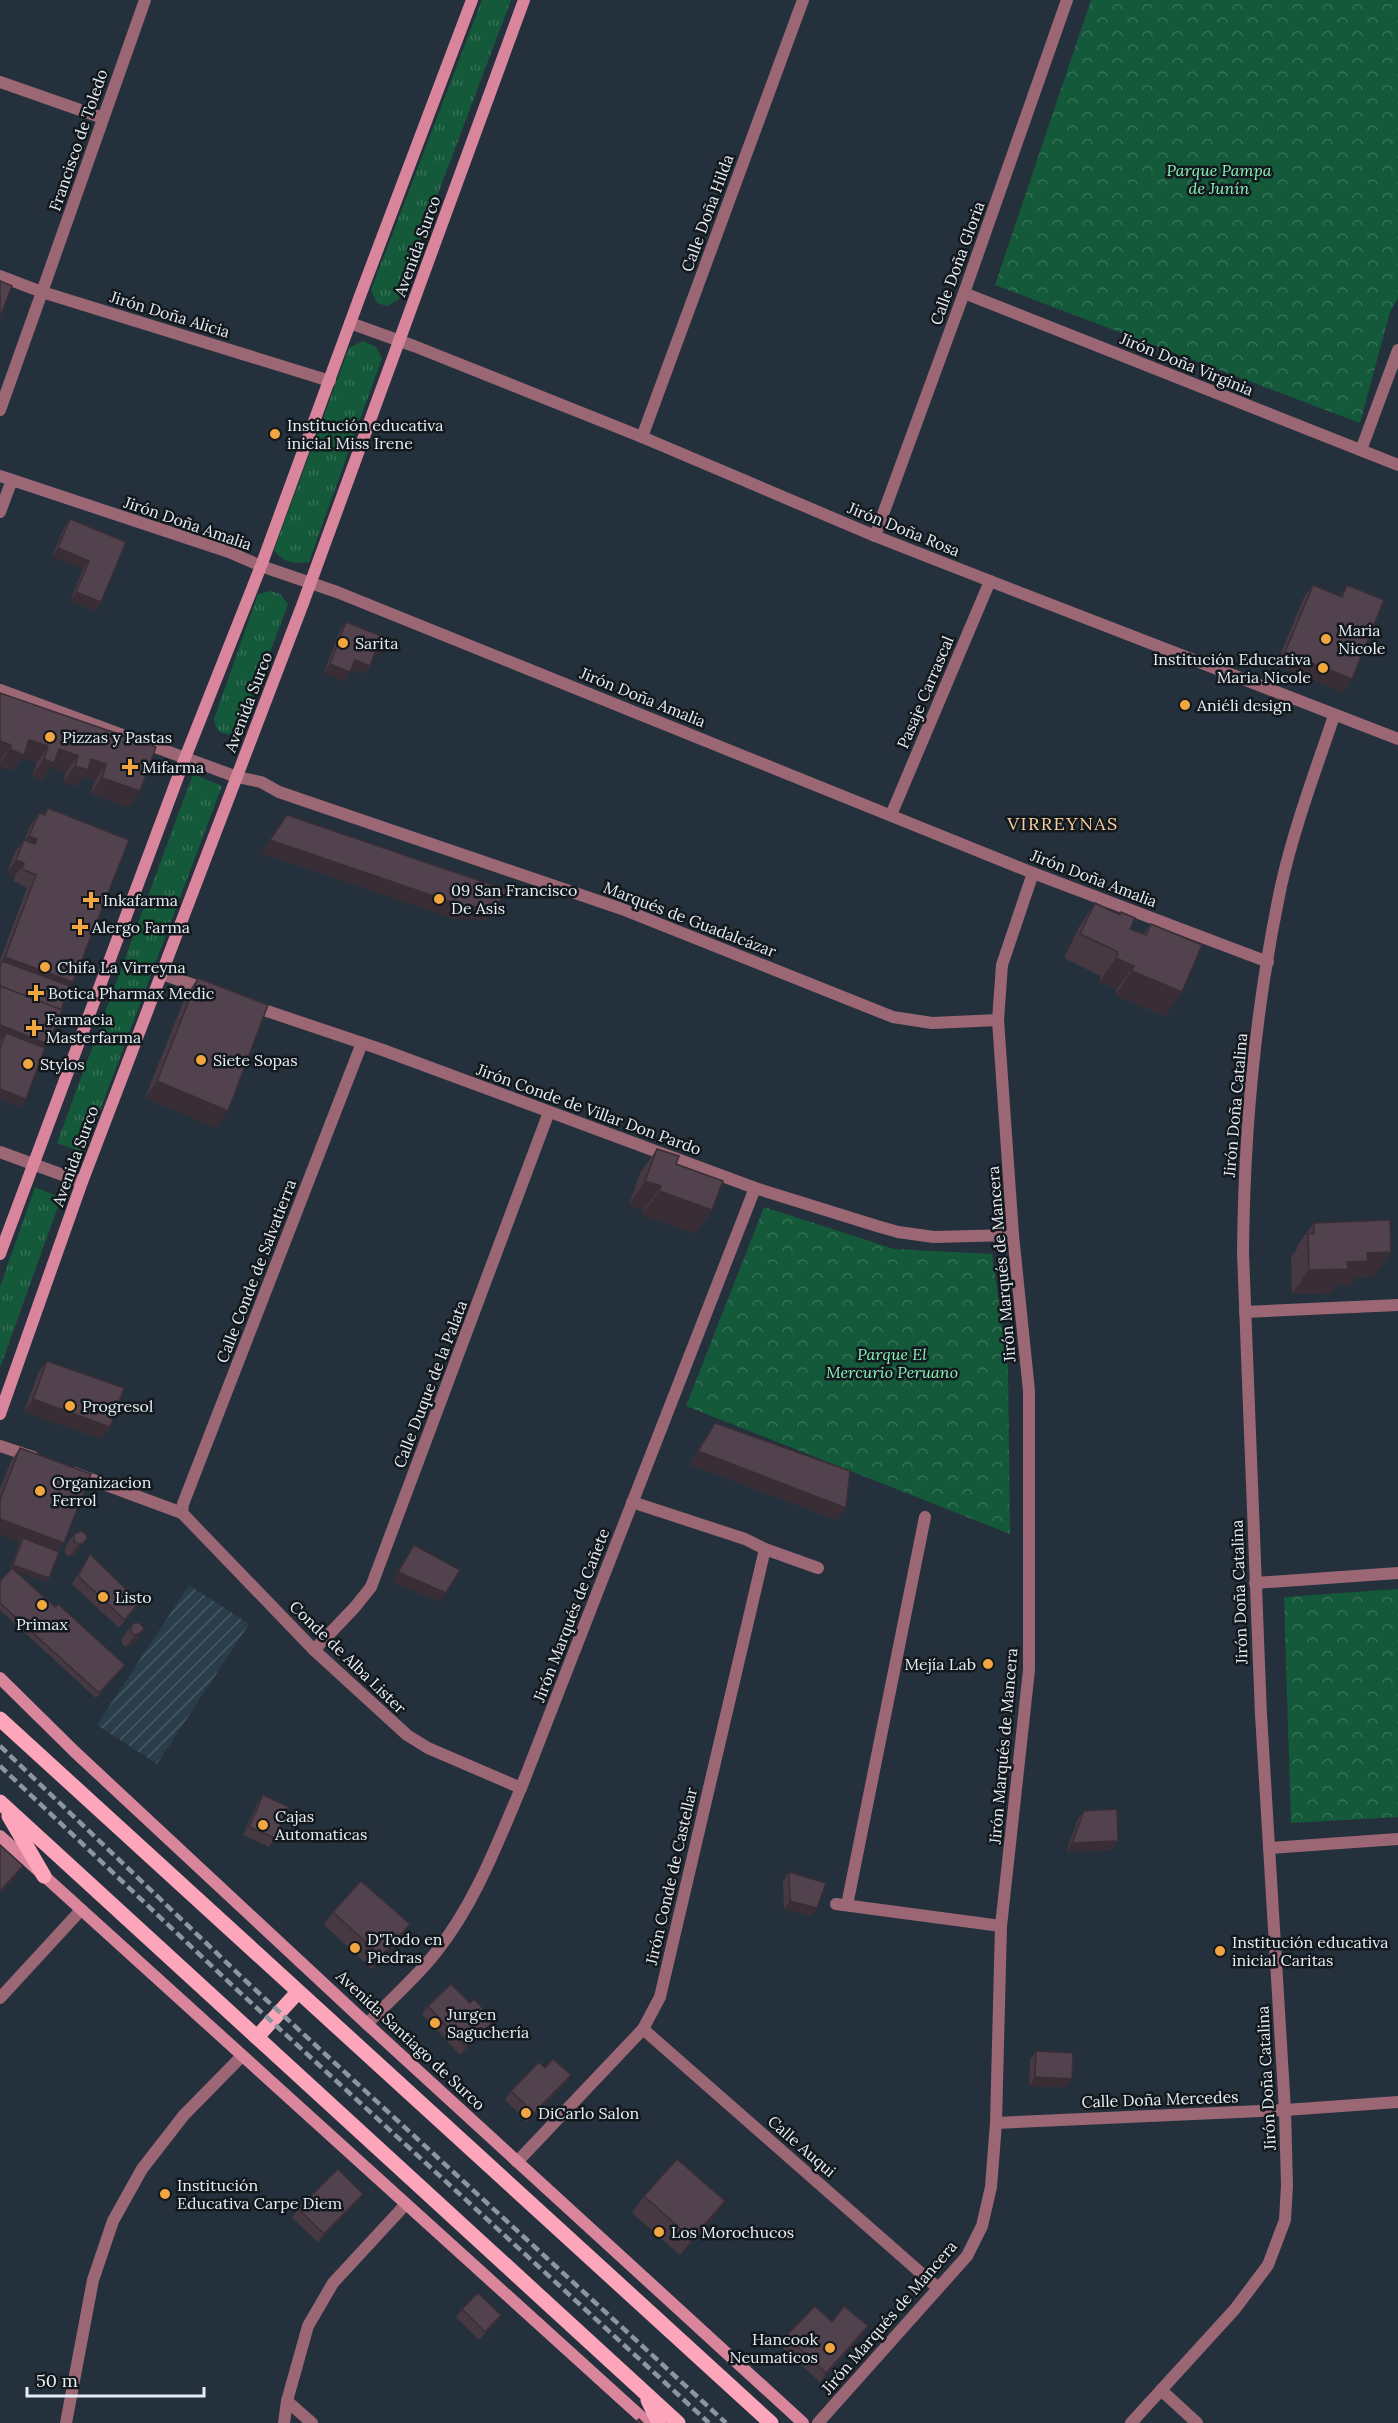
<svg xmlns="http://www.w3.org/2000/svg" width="1398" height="2423" viewBox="0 0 1398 2423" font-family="Lora,serif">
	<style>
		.industrial { fill: url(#industrial-furrows) }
		.grass { fill: url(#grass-tufts) }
		.park { fill: url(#park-crowns) }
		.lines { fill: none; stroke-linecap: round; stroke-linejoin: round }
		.pedestrian { stroke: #9c6775; stroke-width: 12 }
		.minor { stroke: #9c6775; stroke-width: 12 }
		.tertiary { stroke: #9c6775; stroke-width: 12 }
		.secondary { stroke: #d9859c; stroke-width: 12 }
		.primary { stroke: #fca5bb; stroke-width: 15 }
		.rail { stroke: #8c969f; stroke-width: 4.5; stroke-dasharray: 9 4.5; stroke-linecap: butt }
		.wall { fill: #463942 }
		.shaded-wall { fill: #392e36 }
		.building { fill: #51424d; stroke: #392e36; stroke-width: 1.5 }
		.poi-dot { fill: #f1a640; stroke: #13181d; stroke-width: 2 }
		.labels { text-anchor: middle; stroke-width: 5; stroke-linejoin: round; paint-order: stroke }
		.street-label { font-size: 16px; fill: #e5eef5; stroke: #13181d }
		.park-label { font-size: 16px; font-style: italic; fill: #8bf2b9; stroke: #13181d }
		.poi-label { font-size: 16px; fill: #e5eef5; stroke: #13181d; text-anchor: start }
		.neighbourhood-label { font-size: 18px; letter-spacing: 1.5px; fill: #f9ce9d; stroke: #13181d }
	</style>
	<defs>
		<pattern id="industrial-furrows" width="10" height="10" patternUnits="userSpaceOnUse" patternTransform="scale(1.5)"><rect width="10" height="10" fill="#2a3d4b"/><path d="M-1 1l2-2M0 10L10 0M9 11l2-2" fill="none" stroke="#495966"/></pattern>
		<pattern id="grass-tufts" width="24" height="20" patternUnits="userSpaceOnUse" patternTransform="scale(1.5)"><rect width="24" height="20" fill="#145939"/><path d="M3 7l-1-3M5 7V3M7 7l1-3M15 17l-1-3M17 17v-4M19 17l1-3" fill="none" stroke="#367156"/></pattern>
		<pattern id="park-crowns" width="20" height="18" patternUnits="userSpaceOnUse" patternTransform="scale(1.5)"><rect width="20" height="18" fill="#145939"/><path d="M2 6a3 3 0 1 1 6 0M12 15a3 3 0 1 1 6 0" fill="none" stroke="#367156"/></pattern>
	</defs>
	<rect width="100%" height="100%" fill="#24313c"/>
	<path class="industrial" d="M189 1585 249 1624 157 1764 97 1725Z"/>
	<g class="grass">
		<path d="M482 0H511L398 300 387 306 377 303 371 290Z"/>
		<path d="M363 341 376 347 382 358 309 562C293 564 284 563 274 550L349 348Z"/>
		<path d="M270 591 280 594 288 604 240 733C226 736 216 735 214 719L258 594Z"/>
		<path d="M193 774 222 786 84 1153 57 1143Z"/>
		<path d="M35 1187 61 1198 0 1368V1287Z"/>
	</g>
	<g class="park">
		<path d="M1091 0H1398V298L1390 312 1360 423 995 285Z"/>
		<path d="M764 1207 894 1249 992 1254 1008 1367 1010 1534 686 1406Z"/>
		<path d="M1398 1589V1817L1291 1823 1284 1597Z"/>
	</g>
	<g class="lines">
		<g class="pedestrian">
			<path d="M0 410 42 292"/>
			<path d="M891 815 990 581"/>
			<path d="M0 1446 33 1457"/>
			<path d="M74 1473 182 1513"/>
		</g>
		<g class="minor">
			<path d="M0 82 103 118"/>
			<path d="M0 276 42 292 330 381"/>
			<path d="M42 292 145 0"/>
			<path d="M964 293 1398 465"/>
			<path d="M642 437 803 0"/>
			<path d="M1361 450 1398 350"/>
			<path d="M0 476 229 552 261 566 337 592 1033 873 1268 962"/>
			<path d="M0 512 12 480"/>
			<path d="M875 536 964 293 1067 0"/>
			<path d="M0 690 237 777 261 782 279 792 622 909 893 1017 932 1023 998 1020"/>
			<path d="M162 974 208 990"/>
			<path d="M252 1006 380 1049 755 1188 877 1226 898 1232 934 1237 1013 1235"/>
			<path d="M362 1043 183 1504 182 1513 314 1650 407 1735 428 1748 521 1788"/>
			<path d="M0 1152 82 1182"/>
			<path d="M1245 1312 1398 1305"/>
			<path d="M632 1502 745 1539 765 1549 818 1568"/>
			<path d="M1255 1583 1398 1573"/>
			<path d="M314 1650 355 1607 371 1587 549 1112"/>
			<path d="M1269 1848 1398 1839"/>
			<path d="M836 1904 1001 1926"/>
			<path d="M847 1905 925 1517"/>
			<path d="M0 1998 81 1910"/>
			<path d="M367 2024C390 2000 417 1977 437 1951 475 1903 497 1844 521 1788L755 1188"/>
			<path d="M643 2029 938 2288"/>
			<path d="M996 2123 1285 2110 1398 2102"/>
			<path d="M517 2162 643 2029 660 1997 765 1549"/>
			<path d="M1161 2390 1197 2423"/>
			<path d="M287 2401 312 2423"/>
			<path d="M66 2423 93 2280 113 2221 142 2169 184 2115 242 2056"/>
			<path d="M284 2423 287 2401 308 2326 333 2283 406 2204"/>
			<path d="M818 2423 967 2256 982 2226 991 2187 996 2123 1001 1926 1029 1670V1391L1013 1235 998 1020 1002 965 1033 873"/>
			<path d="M1131 2423 1235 2309 1268 2265 1285 2220 1287 2185 1285 2110 1261 1715 1243 1253C1244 1133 1256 1004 1281 886 1294 828 1315 772 1334 716"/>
		</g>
		<path class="tertiary" d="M350 323 414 346 642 437 875 536 990 581 1398 739"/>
		<g class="secondary">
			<path d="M0 1254 185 758 261 566 360 296 472 0"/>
			<path d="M0 1414 82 1182 302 606 524 0"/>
			<path d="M0 1678 75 1752 367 2024 803 2423"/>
			<path d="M0 1836 648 2423"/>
		</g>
		<g class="primary">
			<path d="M0 1719 771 2423"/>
			<path d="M0 1802 678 2423"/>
			<path d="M9 1816 44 1876"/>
			<path d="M257 2037 297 1993"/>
			<path d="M648 2400 659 2423"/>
		</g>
		<g class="rail">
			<path d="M0 1746 248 1983 726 2423"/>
			<path d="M0 1766 235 1988 709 2423"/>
		</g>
	</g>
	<g class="wall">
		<path d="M70 519 126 542 101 602 95 611 70 601 83 569 52 557 64 528Z"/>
		<path d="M1313 585 1340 596 1347 585 1352 679 1343 692 1276 665 1304 597Z"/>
		<path d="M346 622 385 647 379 655 375 653 370 666 364 674 351 669 344 681 324 673 340 631Z"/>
		<path d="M0 693 156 747 129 807 90 794 95 781 83 777 76 786 63 782 66 773 51 767 43 780 32 776 37 763 22 758 13 771 0 767Z"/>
		<path d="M48 808 70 986 45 1048 26 1099 21 1107 0 1099V960L27 888 13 881 15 876 7 873 15 852 24 841 30 826 39 813 43 815Z"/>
		<path d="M1095 903 1119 915 1121 912 1130 929 1143 934 1151 924 1182 992 1165 1016 1115 995 1117 989 1099 982 1101 976 1064 958 1079 927Z"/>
		<path d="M198 978 217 1128 145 1098 186 995Z"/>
		<path d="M657 1149 676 1164 712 1210 696 1234 642 1215 644 1210 629 1205 640 1173Z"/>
		<path d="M1314 1223 1374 1276 1357 1277 1351 1285H1336L1331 1293 1292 1294 1291 1257 1297 1249V1246Z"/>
		<path d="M47 1361 110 1427 101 1439 24 1412 38 1373Z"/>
		<path d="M715 1423 846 1508 837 1520 689 1464Z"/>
		<path d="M20 1448 58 1551 46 1582 16 1571 122 1669 96 1698 0 1610V1581L11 1569H10L20 1542 0 1535V1489L11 1461Z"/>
		<path d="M74 1534 87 1539 73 1556 69 1557 65 1554V1547Z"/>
		<path d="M414 1545 440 1602 392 1581Z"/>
		<path d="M90 1554 133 1611 119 1628 72 1584Z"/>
		<path d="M140 1623 134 1644 126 1647 122 1645V1638L131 1626Z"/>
		<path d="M263 1795 275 1838 269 1847 243 1835 257 1804Z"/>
		<path d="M1084 1811 1112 1850 1066 1852 1078 1819Z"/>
		<path d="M789 1872 811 1916 784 1909 783 1881Z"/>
		<path d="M333 1912 401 1937 372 1969 324 1925Z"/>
		<path d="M470 2003 494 2021 488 2029 460 2055 422 2014 428 2006Z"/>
		<path d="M1036 2051 1072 2079 1066 2087 1029 2086 1030 2060Z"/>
		<path d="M545 2068 571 2075 565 2084 528 2122 505 2100 511 2091Z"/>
		<path d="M644 2196 714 2218 680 2255 632 2213Z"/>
		<path d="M357 2202 318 2242 292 2218 298 2209Z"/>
		<path d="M462 2309 501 2315 495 2324 479 2340 456 2317Z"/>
		<path d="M832 2322 868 2326 862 2335 820 2382 780 2345 786 2336Z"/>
	</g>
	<g class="shaded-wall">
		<path d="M58 548 89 561 83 569 52 557Z"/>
		<path d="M76 592 101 602 95 611 70 601Z"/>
		<path d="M378 644 385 647 379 655 372 652Z"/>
		<path d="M1285 652 1352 679 1343 692 1276 665Z"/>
		<path d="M355 660 370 666 364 674 349 668Z"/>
		<path d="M330 664 350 672 344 681 324 673Z"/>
		<path d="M29 740 48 746 37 763 22 758 13 771 0 767V763L10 749Z"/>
		<path d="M0 741 11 745 0 761Z"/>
		<path d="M59 749 78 756 66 773 51 767 43 780 32 776 44 759Z"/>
		<path d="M91 759 106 764 95 781 83 777 76 786 63 782 75 766Z"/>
		<path d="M102 778 140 791 129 807 90 794Z"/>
		<path d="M29 836 37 839 28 852 20 848Z"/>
		<path d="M270 840 496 907 487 920 454 919 261 853Z"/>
		<path d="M16 860 24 863 15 876 7 873Z"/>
		<path d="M5 957 73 982 64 995 2 961Z"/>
		<path d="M1116 958 1134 966 1117 989 1099 982Z"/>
		<path d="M1132 971 1182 992 1165 1016 1115 995Z"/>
		<path d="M0 1025 48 1044 39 1056 6 1033 0 1041Z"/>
		<path d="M157 1081 228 1111 217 1128 145 1098Z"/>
		<path d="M0 1089 26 1099 21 1107 0 1099Z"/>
		<path d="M645 1181 661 1186 644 1210 629 1205Z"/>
		<path d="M659 1191 712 1210 696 1234 642 1215Z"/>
		<path d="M1391 1252 1374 1276 1357 1277 1351 1285H1336L1331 1293 1292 1294 1309 1270 1347 1262 1367 1253Z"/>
		<path d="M33 1399 110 1427 101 1439 24 1412Z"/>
		<path d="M698 1451 846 1508 837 1520 689 1464Z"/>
		<path d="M0 1519 64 1543 55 1556 23 1538 20 1542 0 1535Z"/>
		<path d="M87 1539 73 1556 69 1557 78 1544Z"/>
		<path d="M13 1565 49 1578 46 1582 10 1569Z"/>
		<path d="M398 1572 446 1593 440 1602 392 1581Z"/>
		<path d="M143 1631 134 1644 126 1647 135 1635Z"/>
		<path d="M1118 1841 1112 1850 1066 1852 1072 1843Z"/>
		<path d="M23 1866 14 1879 0 1894V1891Z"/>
		<path d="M790 1901 817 1908 811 1916 784 1909Z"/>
		<path d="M410 1924 401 1937 372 1969 381 1956Z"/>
		<path d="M494 2021 488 2029 460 2055 466 2047Z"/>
		<path d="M571 2075 565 2084 528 2122 534 2113Z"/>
		<path d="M1035 2077 1072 2079 1066 2087 1029 2086Z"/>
		<path d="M363 2194 357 2202 318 2242 324 2234Z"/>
		<path d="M725 2201 714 2218 680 2255 692 2239Z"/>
		<path d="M501 2315 495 2324 479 2340 485 2332Z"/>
		<path d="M868 2326 862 2335 820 2382 826 2373Z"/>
	</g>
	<g class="building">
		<path d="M0 281 12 286 0 317Z"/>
		<path d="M70 519 126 542 101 602 76 592 89 561 58 548Z"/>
		<path d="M1313 585 1342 597 1347 585 1384 600 1352 679 1285 652Z"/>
		<path d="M346 622 389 639 385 647 378 644 370 666 355 660 350 672 330 664Z"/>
		<path d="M0 693 156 747 140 791 102 778 106 764 91 759 88 770 75 766 78 756 59 749 54 763 44 759 48 746 29 740 24 755 10 749 11 745 0 741Z"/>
		<path d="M48 808 129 840 73 982 5 957 36 875 22 869 24 863 16 860 24 840 35 844 37 839 29 836 39 813 45 815Z"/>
		<path d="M287 815 507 890 496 907 463 906 270 840Z"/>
		<path d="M1095 903 1120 915 1121 912 1135 918 1130 929 1146 935 1151 924 1202 945 1182 992 1132 971 1134 966 1116 958 1118 952 1080 934Z"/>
		<path d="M2 961 70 986 61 1010 0 986V968Z"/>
		<path d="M198 978 268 1005 228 1111 157 1081Z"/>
		<path d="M0 986 62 1010 48 1044 0 1025Z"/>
		<path d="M6 1033 45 1048 26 1099 0 1089V1048Z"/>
		<path d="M657 1149 679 1156 676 1164 723 1181 712 1210 659 1191 661 1186 645 1181Z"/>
		<path d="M1390 1220 1391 1252 1367 1253 1368 1261 1347 1262 1348 1269 1309 1270 1308 1234 1314 1233V1223Z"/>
		<path d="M47 1361 124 1388 110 1427 33 1399Z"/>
		<path d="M715 1423 850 1471 846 1508 698 1451Z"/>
		<path d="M20 1448 91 1474 64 1543 0 1519V1500Z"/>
		<path d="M81 1531 86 1534 87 1539 82 1544H78L74 1541V1534Z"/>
		<path d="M23 1538 59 1552 49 1578 13 1565Z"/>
		<path d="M414 1545 460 1570 446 1593 398 1572Z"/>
		<path d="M90 1554 139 1602 125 1620 78 1576Z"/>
		<path d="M12 1568 55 1607 58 1604 125 1665 99 1693 0 1603V1581Z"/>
		<path d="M134 1623H140L144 1628 143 1631 135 1635 131 1632V1626Z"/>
		<path d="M263 1795 289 1807 275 1838 249 1827Z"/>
		<path d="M1117 1809 1118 1841 1072 1843 1084 1811Z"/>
		<path d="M0 1845 23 1866 0 1891Z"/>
		<path d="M789 1872 826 1883 817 1908 790 1901Z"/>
		<path d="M361 1881 410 1924 381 1956 333 1912Z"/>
		<path d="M451 1984 470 2003 474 1999 494 2021 466 2047 428 2006Z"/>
		<path d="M1036 2051 1073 2053 1072 2079 1035 2077Z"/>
		<path d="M553 2059 571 2075 534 2113 511 2091 539 2062 545 2068Z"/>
		<path d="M677 2159 725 2201 692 2239 644 2196Z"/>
		<path d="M338 2169 363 2194 324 2234 298 2209Z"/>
		<path d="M478 2293 501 2315 485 2332 462 2309Z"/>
		<path d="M815 2306 832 2322 844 2306 868 2326 826 2373 786 2336Z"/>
		<path d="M639 2419 643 2423H635Z"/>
	</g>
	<g class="poi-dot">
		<circle cx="275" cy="434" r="6"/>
		<circle cx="1326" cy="639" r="6"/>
		<circle cx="343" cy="643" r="6"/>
		<circle cx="1323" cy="668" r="6"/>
		<circle cx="1185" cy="705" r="6"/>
		<circle cx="50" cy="737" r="6"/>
		<path d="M127 758h6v6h6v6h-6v6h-6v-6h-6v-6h6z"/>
		<circle cx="439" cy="899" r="6"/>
		<path d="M88 891h6v6h6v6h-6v6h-6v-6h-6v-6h6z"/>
		<path d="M77 918h6v6h6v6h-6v6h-6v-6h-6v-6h6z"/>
		<circle cx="45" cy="967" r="6"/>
		<path d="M33 984h6v6h6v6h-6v6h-6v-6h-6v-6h6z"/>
		<path d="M31 1019h6v6h6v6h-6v6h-6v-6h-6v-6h6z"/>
		<circle cx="201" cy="1060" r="6"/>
		<circle cx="28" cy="1064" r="6"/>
		<circle cx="70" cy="1406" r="6"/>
		<circle cx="40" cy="1491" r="6"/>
		<circle cx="103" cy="1597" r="6"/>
		<circle cx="42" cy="1605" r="6"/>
		<circle cx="988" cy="1664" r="6"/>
		<circle cx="263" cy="1825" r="6"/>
		<circle cx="355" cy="1948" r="6"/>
		<circle cx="1220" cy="1951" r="6"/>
		<circle cx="435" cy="2023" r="6"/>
		<circle cx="526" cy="2113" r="6"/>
		<circle cx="165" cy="2194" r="6"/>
		<circle cx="659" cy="2232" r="6"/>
		<circle cx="830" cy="2348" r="6"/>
	</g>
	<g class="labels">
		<g class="street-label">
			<text transform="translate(78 140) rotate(-71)" y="6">Francisco de Toledo</text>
			<text transform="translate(707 213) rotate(-70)" y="6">Calle Doña Hilda</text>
			<text transform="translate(417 246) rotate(-70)" y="6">Avenida Surco</text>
			<text transform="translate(957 263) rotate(-70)" y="6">Calle Doña Gloria</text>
			<text transform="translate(170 314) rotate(17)" y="6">Jirón Doña Alicia</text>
			<text transform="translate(1187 364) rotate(22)" y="6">Jirón Doña Virginia</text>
			<text transform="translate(188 523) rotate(19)" y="6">Jirón Doña Amalia</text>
			<text transform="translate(904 529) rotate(22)" y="6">Jirón Doña Rosa</text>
			<text transform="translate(925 692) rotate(-67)" y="6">Pasaje Carrascal</text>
			<text transform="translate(643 697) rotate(22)" y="6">Jirón Doña Amalia</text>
			<text transform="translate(248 702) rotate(-69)" y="6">Avenida Surco</text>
			<text transform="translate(1094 878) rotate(21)" y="6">Jirón Doña Amalia</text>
			<text transform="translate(690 919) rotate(21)" y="6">Marqués de Guadalcázar</text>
			<text transform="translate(1235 1105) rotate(-85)" y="6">Jirón Doña Catalina</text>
			<text transform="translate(589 1109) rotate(20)" y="6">Jirón Conde de Villar Don Pardo</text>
			<text transform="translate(75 1156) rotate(-70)" y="6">Avenida Surco</text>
			<text transform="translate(1001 1264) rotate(-95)" y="6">Jirón Marqués de Mancera</text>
			<text transform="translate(256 1271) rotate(-69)" y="6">Calle Conde de Salvatierra</text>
			<text transform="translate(430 1384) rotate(-69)" y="6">Calle Duque de la Palata</text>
			<text transform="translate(1239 1592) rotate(-92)" y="6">Jirón Doña Catalina</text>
			<text transform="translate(571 1615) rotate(-69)" y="6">Jirón Marqués de Cañete</text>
			<text transform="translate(348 1657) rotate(44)" y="6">Conde de Alba Lister</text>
			<text transform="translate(1003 1746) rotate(-85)" y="6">Jirón Marqués de Mancera</text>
			<text transform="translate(671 1876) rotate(-77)" y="6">Jirón Conde de Castellar</text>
			<text transform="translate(411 2040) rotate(43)" y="6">Avenida Santiago de Surco</text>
			<text transform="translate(1266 2078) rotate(-93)" y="6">Jirón Doña Catalina</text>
			<text transform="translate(1160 2099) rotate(-2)" y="6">Calle Doña Mercedes</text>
			<text transform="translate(802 2146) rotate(41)" y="6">Calle Auqui</text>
			<text transform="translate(889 2317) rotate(-49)" y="6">Jirón Marqués de Mancera</text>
		</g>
		<g class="park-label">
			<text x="1219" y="176">Parque Pampa<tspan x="1219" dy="18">de Junín</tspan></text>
			<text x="892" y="1360">Parque El<tspan x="892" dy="18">Mercurio Peruano</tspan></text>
		</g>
		<g class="poi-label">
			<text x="287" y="431">Institución educativa<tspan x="287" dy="18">inicial Miss Irene</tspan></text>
			<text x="1338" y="636">Maria<tspan x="1338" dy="18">Nicole</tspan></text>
			<text x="355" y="649">Sarita</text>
			<text x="1311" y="665" text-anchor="end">Institución Educativa<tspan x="1311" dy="18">Maria Nicole</tspan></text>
			<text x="1197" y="711">Aniéli design</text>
			<text x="62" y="743">Pizzas y Pastas</text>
			<text x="142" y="773">Mifarma</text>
			<text x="451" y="896">09 San Francisco<tspan x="451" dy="18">De Asis</tspan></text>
			<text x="103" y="906">Inkafarma</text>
			<text x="92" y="933">Alergo Farma</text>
			<text x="57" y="973">Chifa La Virreyna</text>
			<text x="48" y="999">Botica Pharmax Medic</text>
			<text x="46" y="1025">Farmacia<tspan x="46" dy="18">Masterfarma</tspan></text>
			<text x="213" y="1066">Siete Sopas</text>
			<text x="40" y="1070">Stylos</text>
			<text x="82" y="1412">Progresol</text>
			<text x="52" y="1488">Organizacion<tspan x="52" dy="18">Ferrol</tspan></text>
			<text x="115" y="1603">Listo</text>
			<text x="42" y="1630" text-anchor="middle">Primax</text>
			<text x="976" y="1670" text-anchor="end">Mejía Lab</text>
			<text x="275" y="1822">Cajas<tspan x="275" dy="18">Automaticas</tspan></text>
			<text x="367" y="1945">D'Todo en<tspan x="367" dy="18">Piedras</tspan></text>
			<text x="1232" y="1948">Institución educativa<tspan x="1232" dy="18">inicial Caritas</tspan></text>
			<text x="447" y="2020">Jurgen<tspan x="447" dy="18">Saguchería</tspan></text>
			<text x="538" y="2119">DiCarlo Salon</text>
			<text x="177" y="2191">Institución<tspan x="177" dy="18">Educativa Carpe Diem</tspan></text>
			<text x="671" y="2238">Los Morochucos</text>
			<text x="818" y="2345" text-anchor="end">Hancook<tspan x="818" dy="18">Neumaticos</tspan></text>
		</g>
		<g class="neighbourhood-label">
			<text x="1063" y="830">VIRREYNAS</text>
		</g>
	</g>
	<path d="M27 2387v9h177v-9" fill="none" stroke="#e5eef5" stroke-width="3"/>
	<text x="36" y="2387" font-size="18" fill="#e5eef5" stroke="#13181d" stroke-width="4.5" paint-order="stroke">50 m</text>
</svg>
